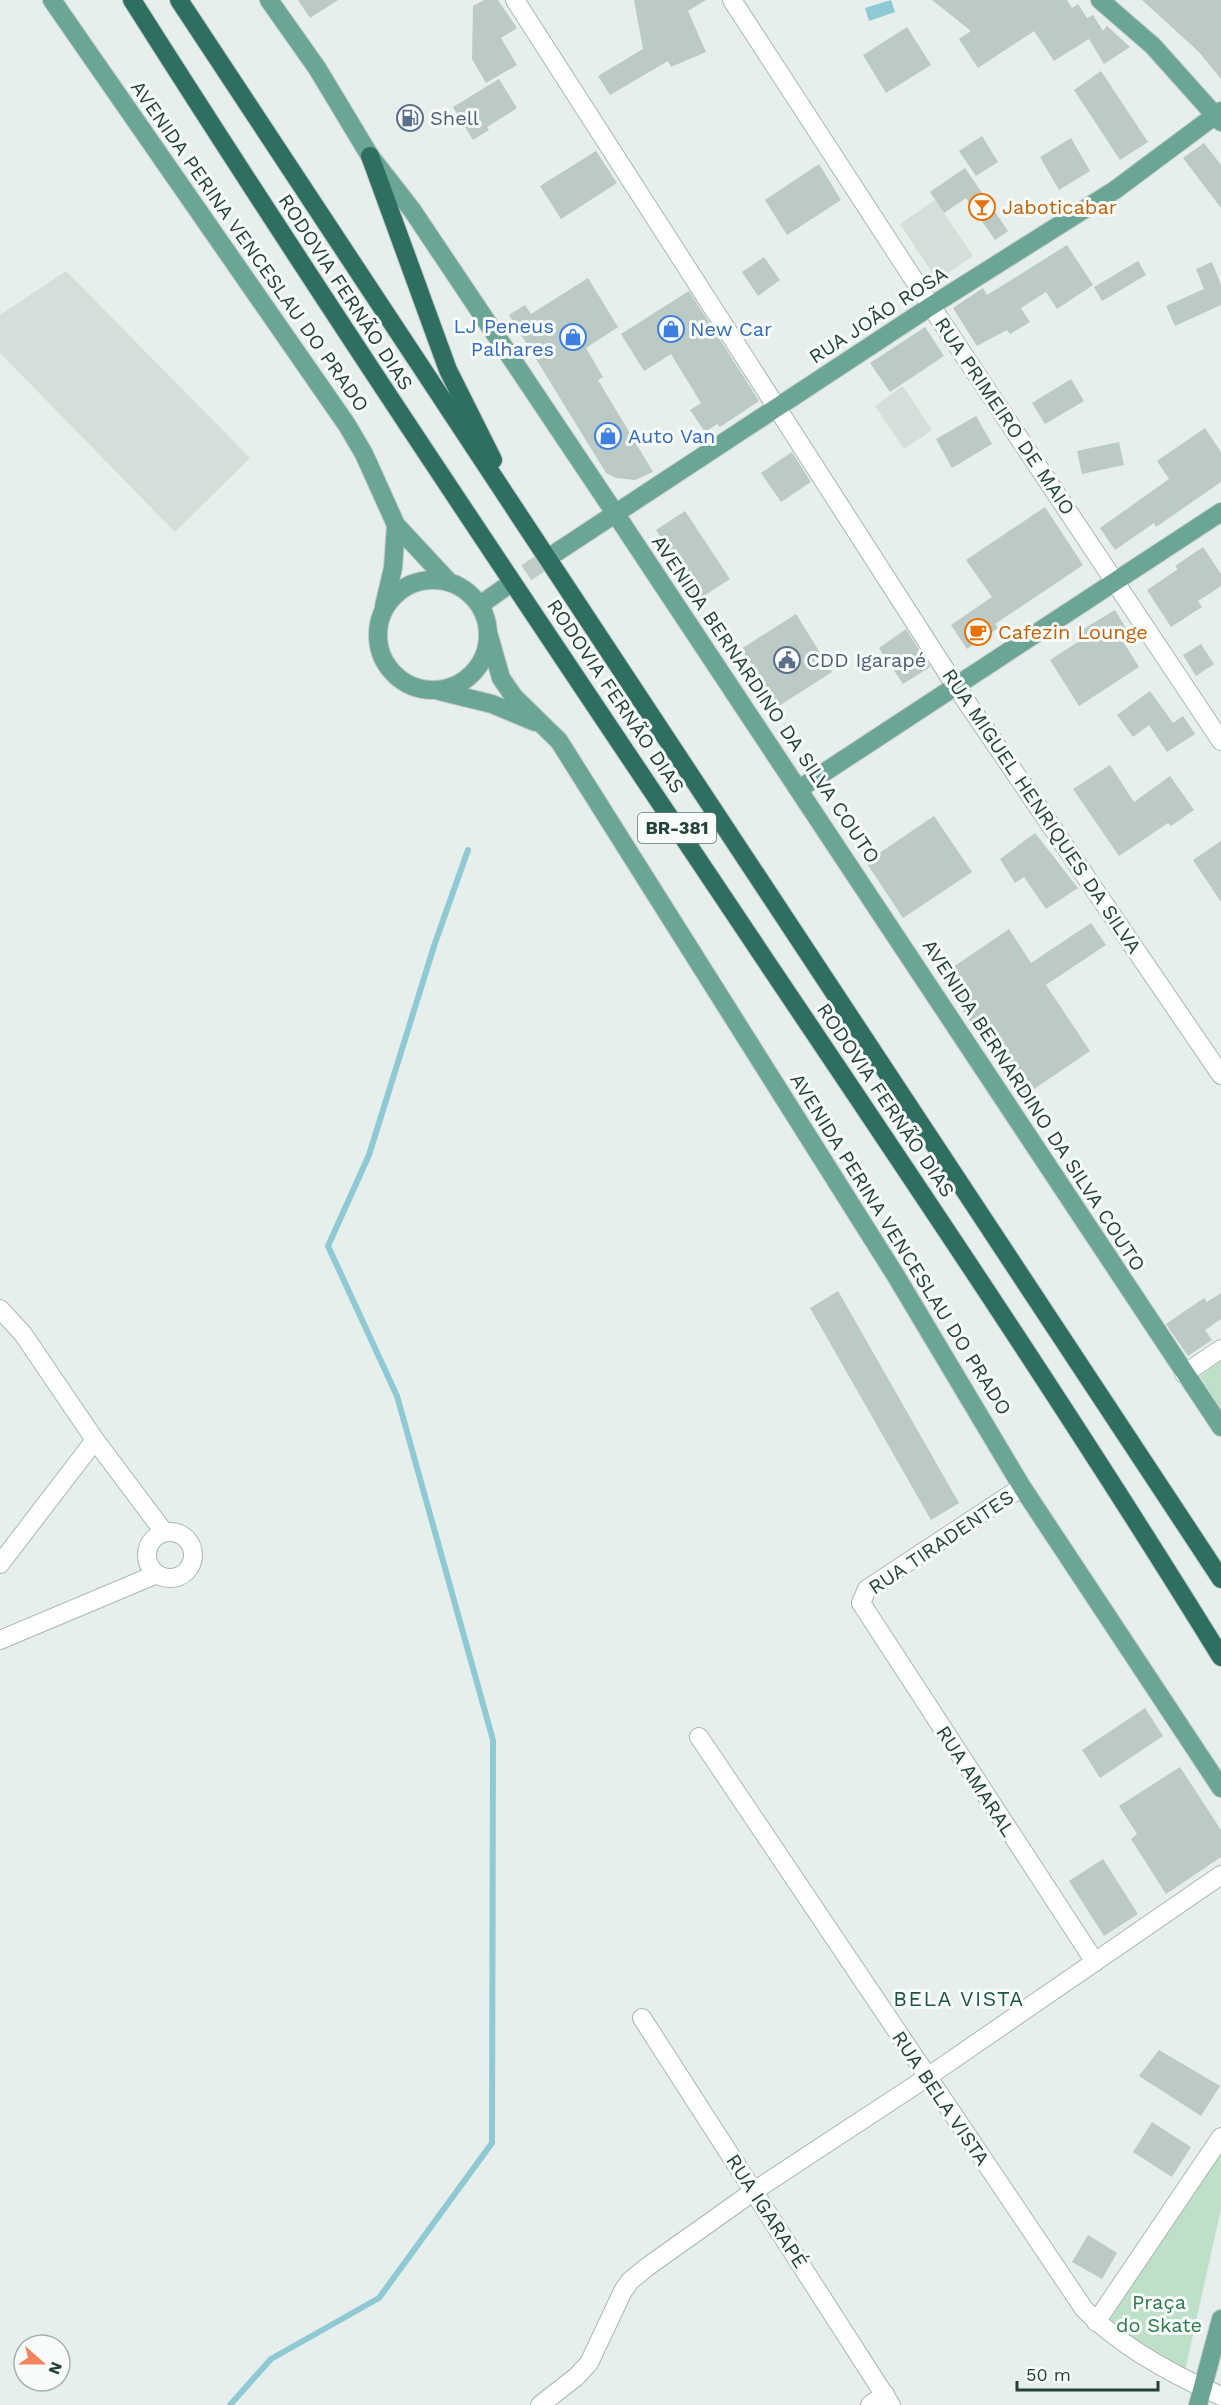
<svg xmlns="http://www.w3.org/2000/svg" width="1221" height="2405" viewBox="0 0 1221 2405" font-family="'Work Sans',sans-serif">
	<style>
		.built { fill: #d4dfda }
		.green { fill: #bfe0c8 }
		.water { fill: #8ec9d4 }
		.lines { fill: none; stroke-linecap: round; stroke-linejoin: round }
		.stream { stroke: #8ec9d4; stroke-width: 6 }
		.building { fill: #bbcac4 }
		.major-tunnel { stroke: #bfccc8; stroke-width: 18; stroke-dasharray: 18 9; stroke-linecap: butt }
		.minor-casing { stroke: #a8b8b2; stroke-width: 20 }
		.major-casing { stroke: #c2cac8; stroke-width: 20 }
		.highway-casing { stroke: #c2cac8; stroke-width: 20 }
		.minor { stroke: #fff; stroke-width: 18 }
		.major { stroke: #6aa596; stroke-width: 18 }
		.highway { stroke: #2f6f62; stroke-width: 18 }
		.labels { text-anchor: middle; stroke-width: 6; stroke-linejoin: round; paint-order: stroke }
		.shield { fill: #f7fbf9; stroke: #637a73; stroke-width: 1.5 }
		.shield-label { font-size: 18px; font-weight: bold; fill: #24423a }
		.service-label { font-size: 20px; fill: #4e5e75; stroke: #f7fbf9; text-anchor: start }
		.food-label { font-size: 20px; fill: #c56008; stroke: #f7fbf9; text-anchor: start }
		.street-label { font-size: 20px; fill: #24423a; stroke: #f7fbf9 }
		.shop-label { font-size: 20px; fill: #366cbe; stroke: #f7fbf9; text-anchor: start }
		.park-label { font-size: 20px; fill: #2d7a4b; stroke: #f7fbf9 }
		.neighbourhood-label { font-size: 21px; letter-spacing: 1.5px; fill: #1f5548; stroke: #f7fbf9 }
	</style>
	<rect width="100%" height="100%" fill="#e6efeb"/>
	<g class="built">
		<path d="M935 200 973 256 937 280 900 224Z"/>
		<path d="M66 271 250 458 175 532 0 353V315Z"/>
		<path d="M903 386 932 430 904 449 875 406Z"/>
	</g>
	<g class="green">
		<path d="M1221 1361V1410L1200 1376Z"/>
		<path d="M1221 2152V2209L1185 2371 1142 2349 1108 2322Z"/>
	</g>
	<path class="water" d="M891 0 895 12 869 21 865 8Z"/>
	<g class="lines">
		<path class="stream" d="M230 2405 271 2359 379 2298 492 2143 493 1740 397 1396 328 1246 369 1155 435 943 468 850"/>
	</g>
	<g class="building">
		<path d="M298 0H338L310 18Z"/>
		<path d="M484 0H498L517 28 501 38 517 65 486 83 472 59 473 6Z"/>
		<path d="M634 0H706L688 11 706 52 671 67 668 61 610 95 598 76 643 49Z"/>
		<path d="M932 0H1067L1072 8 1078 4 1087 18 1093 15 1103 31 1107 26 1130 47 1104 64 1089 39 1054 61 1034 31 978 68 959 39 971 31Z"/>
		<path d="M1142 0H1221V79L1199 52Z"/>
		<path d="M907 27 931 65 886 93 863 55Z"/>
		<path d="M1101 71 1148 142 1120 160 1074 90Z"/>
		<path d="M499 79 517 108 487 127 489 130 473 140 453 107Z"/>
		<path d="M982 136 998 162 976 176 959 151Z"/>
		<path d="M1071 138 1090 171 1059 190 1040 157Z"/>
		<path d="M1204 143 1221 165V208L1183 158Z"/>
		<path d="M596 151 617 183 561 219 540 186Z"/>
		<path d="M819 164 841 200 787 235 765 200Z"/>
		<path d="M965 168 1008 231 995 240 966 198 944 213 930 192Z"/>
		<path d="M1067 245 1093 285 1057 309 1046 292 1021 308 1030 322 1010 334 1007 330 977 346 953 308 983 288 987 295Z"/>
		<path d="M764 257 780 280 758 296 742 272Z"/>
		<path d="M1138 261 1146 275 1102 301 1094 287Z"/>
		<path d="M1212 262 1221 285V305L1175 326 1166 306 1204 289 1196 269Z"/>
		<path d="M588 278 618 327 586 348 603 377 598 380 653 472 635 480 616 478 606 473 509 315 525 305 531 314Z"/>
		<path d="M689 291 759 401 720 427 717 424 705 432 690 410 701 403 671 354 644 371 621 334Z"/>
		<path d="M925 327 944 356 890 392 870 363Z"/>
		<path d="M1071 379 1084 401 1045 424 1032 403Z"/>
		<path d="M976 416 992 444 952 468 936 439Z"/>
		<path d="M1205 428 1221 452V482L1156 527 1154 523 1115 550 1100 528 1169 479 1157 461Z"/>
		<path d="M1119 442 1124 465 1082 474 1077 451Z"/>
		<path d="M792 452 811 482 781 502 761 473Z"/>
		<path d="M1045 507 1083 565 995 624 998 628 967 649 951 625 992 597 966 560Z"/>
		<path d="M685 511 730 579 696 601 676 571 682 568 656 530Z"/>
		<path d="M1203 547 1221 574V586L1198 601 1202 607 1171 627 1147 590 1178 569 1175 566Z"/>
		<path d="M1115 610 1127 630 1119 635 1139 667 1079 706 1050 660 1081 640 1077 633Z"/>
		<path d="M796 614 832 672 779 706 741 649Z"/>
		<path d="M906 629 930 667 903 684 879 648Z"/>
		<path d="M1201 644 1214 664 1196 676 1183 655Z"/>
		<path d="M1150 691 1173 723 1183 716 1195 734 1167 752 1149 725 1133 737 1117 715Z"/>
		<path d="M1110 765 1134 802 1170 776 1194 810 1171 826 1168 823 1119 856 1073 789Z"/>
		<path d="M934 816 972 872 903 918 866 862Z"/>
		<path d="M1035 833 1078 888 1046 909 1024 877 1015 883 1000 859Z"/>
		<path d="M1221 841V902L1193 860Z"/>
		<path d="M1091 923 1106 945 1046 985 1090 1051 1021 1098 940 976 1009 929 1031 963Z"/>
		<path d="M838 1291 959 1503 931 1520 810 1308Z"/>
		<path d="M1221 1293V1319L1205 1330 1212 1340 1188 1356 1166 1324 1204 1298 1207 1302Z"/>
		<path d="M1145 1708 1163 1736 1100 1778 1082 1750Z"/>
		<path d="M1180 1767 1221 1830V1857L1166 1894 1131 1839 1137 1834 1119 1806Z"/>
		<path d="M1103 1859 1138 1914 1104 1936 1069 1881Z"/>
		<path d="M1159 2050 1220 2086 1201 2116 1139 2076Z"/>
		<path d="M1152 2122 1191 2147 1172 2177 1133 2152Z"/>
		<path d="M1088 2235 1117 2253 1102 2279 1072 2262Z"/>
	</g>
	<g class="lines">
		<path class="major-tunnel" d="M504 588 557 552"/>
		<defs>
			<g id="minor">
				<path d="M515 0 955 685 1221 1075"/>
				<path d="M732 0 931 306 1221 741"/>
				<path d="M0 1309 23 1334 95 1440 164 1532"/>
				<path d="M1184 1374 1221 1349"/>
				<path d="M1022 1487 867 1589 861 1603 1095 1962"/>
				<circle cx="170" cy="1555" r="23"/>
				<path d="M0 1564 95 1440"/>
				<path d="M0 1640 157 1574"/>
				<path d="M699 1737C828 1927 954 2119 1084 2309 1121 2347 1173 2375 1221 2396"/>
				<path d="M642 2018 891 2405"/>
				<path d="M1096 2322 1221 2137"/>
				<path d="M540 2405 576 2377 589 2363 623 2291 630 2281 647 2267 754 2191 926 2078 1221 1875"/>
				<path d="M870 2405 885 2394"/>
			</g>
			<g id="major">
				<path d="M52 0 347 425 364 454 396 525 449 582"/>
				<path d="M269 0 317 68 370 156 412 210 615 513 1221 1427"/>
				<path d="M1100 0 1153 46 1221 122"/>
				<path d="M557 552 931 306 1115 190 1221 111"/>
				<circle cx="433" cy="635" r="55"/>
				<path d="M480 605 504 588"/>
				<path d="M384 606 393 568 396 525"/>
				<path d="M489 636 501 678 514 697 559 741 896 1276 1022 1487 1221 1788"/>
				<path d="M439 691 492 704 535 722"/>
				<path d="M799 789 1221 512"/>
				<path d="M1198 2405 1221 2319"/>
			</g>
			<g id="highway">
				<path d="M132 0C340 328 558 650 774 973 926 1199 1078 1425 1221 1657"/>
				<path d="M179 0 1221 1579"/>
				<path d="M370 156 448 370 493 460"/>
			</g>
		</defs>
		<use href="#minor" class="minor-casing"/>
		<use href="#major" class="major-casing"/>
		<use href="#highway" class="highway-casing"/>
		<use href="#minor" class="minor"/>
		<use href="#major" class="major"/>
		<use href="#highway" class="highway"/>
	</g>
	<defs>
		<symbol id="fuel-ring" viewBox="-11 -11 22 22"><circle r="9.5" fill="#f7fbf9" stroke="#5c6f8a" stroke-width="1.5"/><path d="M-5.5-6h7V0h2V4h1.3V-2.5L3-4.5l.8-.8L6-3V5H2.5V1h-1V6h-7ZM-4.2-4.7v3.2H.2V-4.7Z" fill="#5c6f8a"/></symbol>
		<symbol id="bar-ring" viewBox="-11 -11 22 22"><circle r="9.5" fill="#f7fbf9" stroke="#e8710a" stroke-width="1.5"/><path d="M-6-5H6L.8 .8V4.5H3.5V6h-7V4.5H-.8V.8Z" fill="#e8710a"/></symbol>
		<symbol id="shop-ring" viewBox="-11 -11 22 22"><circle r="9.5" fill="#f7fbf9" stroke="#3f7fe0" stroke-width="1.5"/><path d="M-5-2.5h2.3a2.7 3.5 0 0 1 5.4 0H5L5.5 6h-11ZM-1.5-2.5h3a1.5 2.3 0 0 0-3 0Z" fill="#3f7fe0"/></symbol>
		<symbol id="cafe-ring" viewBox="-11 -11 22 22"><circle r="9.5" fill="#f7fbf9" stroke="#e8710a" stroke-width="1.5"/><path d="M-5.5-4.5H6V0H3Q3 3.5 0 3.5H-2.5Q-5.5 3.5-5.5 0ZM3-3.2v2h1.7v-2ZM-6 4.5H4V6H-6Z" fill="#e8710a"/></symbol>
		<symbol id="civic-ring" viewBox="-11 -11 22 22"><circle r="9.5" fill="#f7fbf9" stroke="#5c6f8a" stroke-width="1.5"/><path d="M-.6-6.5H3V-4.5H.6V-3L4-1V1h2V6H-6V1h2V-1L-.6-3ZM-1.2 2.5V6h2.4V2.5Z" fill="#5c6f8a"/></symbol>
	</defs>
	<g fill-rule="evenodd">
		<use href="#fuel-ring" x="395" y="103" width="30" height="30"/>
		<use href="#bar-ring" x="967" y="192" width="30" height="30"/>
		<use href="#shop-ring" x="656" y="314" width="30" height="30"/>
		<use href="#shop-ring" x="558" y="322" width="30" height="30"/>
		<use href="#shop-ring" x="593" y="421" width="30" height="30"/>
		<use href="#cafe-ring" x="963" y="617" width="30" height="30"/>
		<use href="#civic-ring" x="772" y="645" width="30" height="30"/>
	</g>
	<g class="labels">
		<rect class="shield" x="638" y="813" width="78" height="30" rx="4.5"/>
		<g class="shield-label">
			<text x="677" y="834">BR-381</text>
		</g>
		<g class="service-label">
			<text x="430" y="125">Shell</text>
			<text x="806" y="667">CDD Igarapé</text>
		</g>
		<g class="food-label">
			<text x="1002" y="214">Jaboticabar</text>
			<text x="998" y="639">Cafezin Lounge</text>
		</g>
		<g class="street-label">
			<text transform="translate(250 246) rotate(55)" y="7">AVENIDA PERINA VENCESLAU DO PRADO</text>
			<text transform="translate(346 292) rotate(57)" y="7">RODOVIA FERNÃO DIAS</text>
			<text transform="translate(878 315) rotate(-33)" y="7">RUA JOÃO ROSA</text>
			<text transform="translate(1005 416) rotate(56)" y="7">RUA PRIMEIRO DE MAIO</text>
			<text transform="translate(616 696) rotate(56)" y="7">RODOVIA FERNÃO DIAS</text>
			<text transform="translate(766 699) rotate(56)" y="7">AVENIDA BERNARDINO DA SILVA COUTO</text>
			<text transform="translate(1042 811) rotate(56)" y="7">RUA MIGUEL HENRIQUES DA SILVA</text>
			<text transform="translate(886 1100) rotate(56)" y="7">RODOVIA FERNÃO DIAS</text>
			<text transform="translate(1034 1105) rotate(57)" y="7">AVENIDA BERNARDINO DA SILVA COUTO</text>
			<text transform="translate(901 1244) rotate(58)" y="7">AVENIDA PERINA VENCESLAU DO PRADO</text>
			<text transform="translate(941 1542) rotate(-34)" y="7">RUA TIRADENTES</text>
			<text transform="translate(976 1781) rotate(57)" y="7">RUA AMARAL</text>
			<text transform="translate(941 2098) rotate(56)" y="7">RUA BELA VISTA</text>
			<text transform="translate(767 2211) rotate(57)" y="7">RUA IGARAPÉ</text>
		</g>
		<g class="shop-label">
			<text x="554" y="333" text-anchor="end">LJ Peneus<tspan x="554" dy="23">Palhares</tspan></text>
			<text x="690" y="336">New Car</text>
			<text x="628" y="443">Auto Van</text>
		</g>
		<g class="park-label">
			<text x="1159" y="2309">Praça<tspan x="1159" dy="23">do Skate</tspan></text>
		</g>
		<g class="neighbourhood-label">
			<text x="959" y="2006">BELA VISTA</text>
		</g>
	</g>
	<g transform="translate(42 2363) rotate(111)"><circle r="28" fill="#f7fbf9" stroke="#a3b1ad" stroke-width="1.5"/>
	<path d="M0-4.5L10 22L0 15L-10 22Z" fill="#f4845f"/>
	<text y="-9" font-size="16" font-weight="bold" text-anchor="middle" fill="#24423a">N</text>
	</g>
	<path d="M1017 2381v9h141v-9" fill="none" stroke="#24423a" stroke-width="3"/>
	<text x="1026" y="2381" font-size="18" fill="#24423a" stroke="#f7fbf9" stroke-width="4.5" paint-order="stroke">50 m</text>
</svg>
